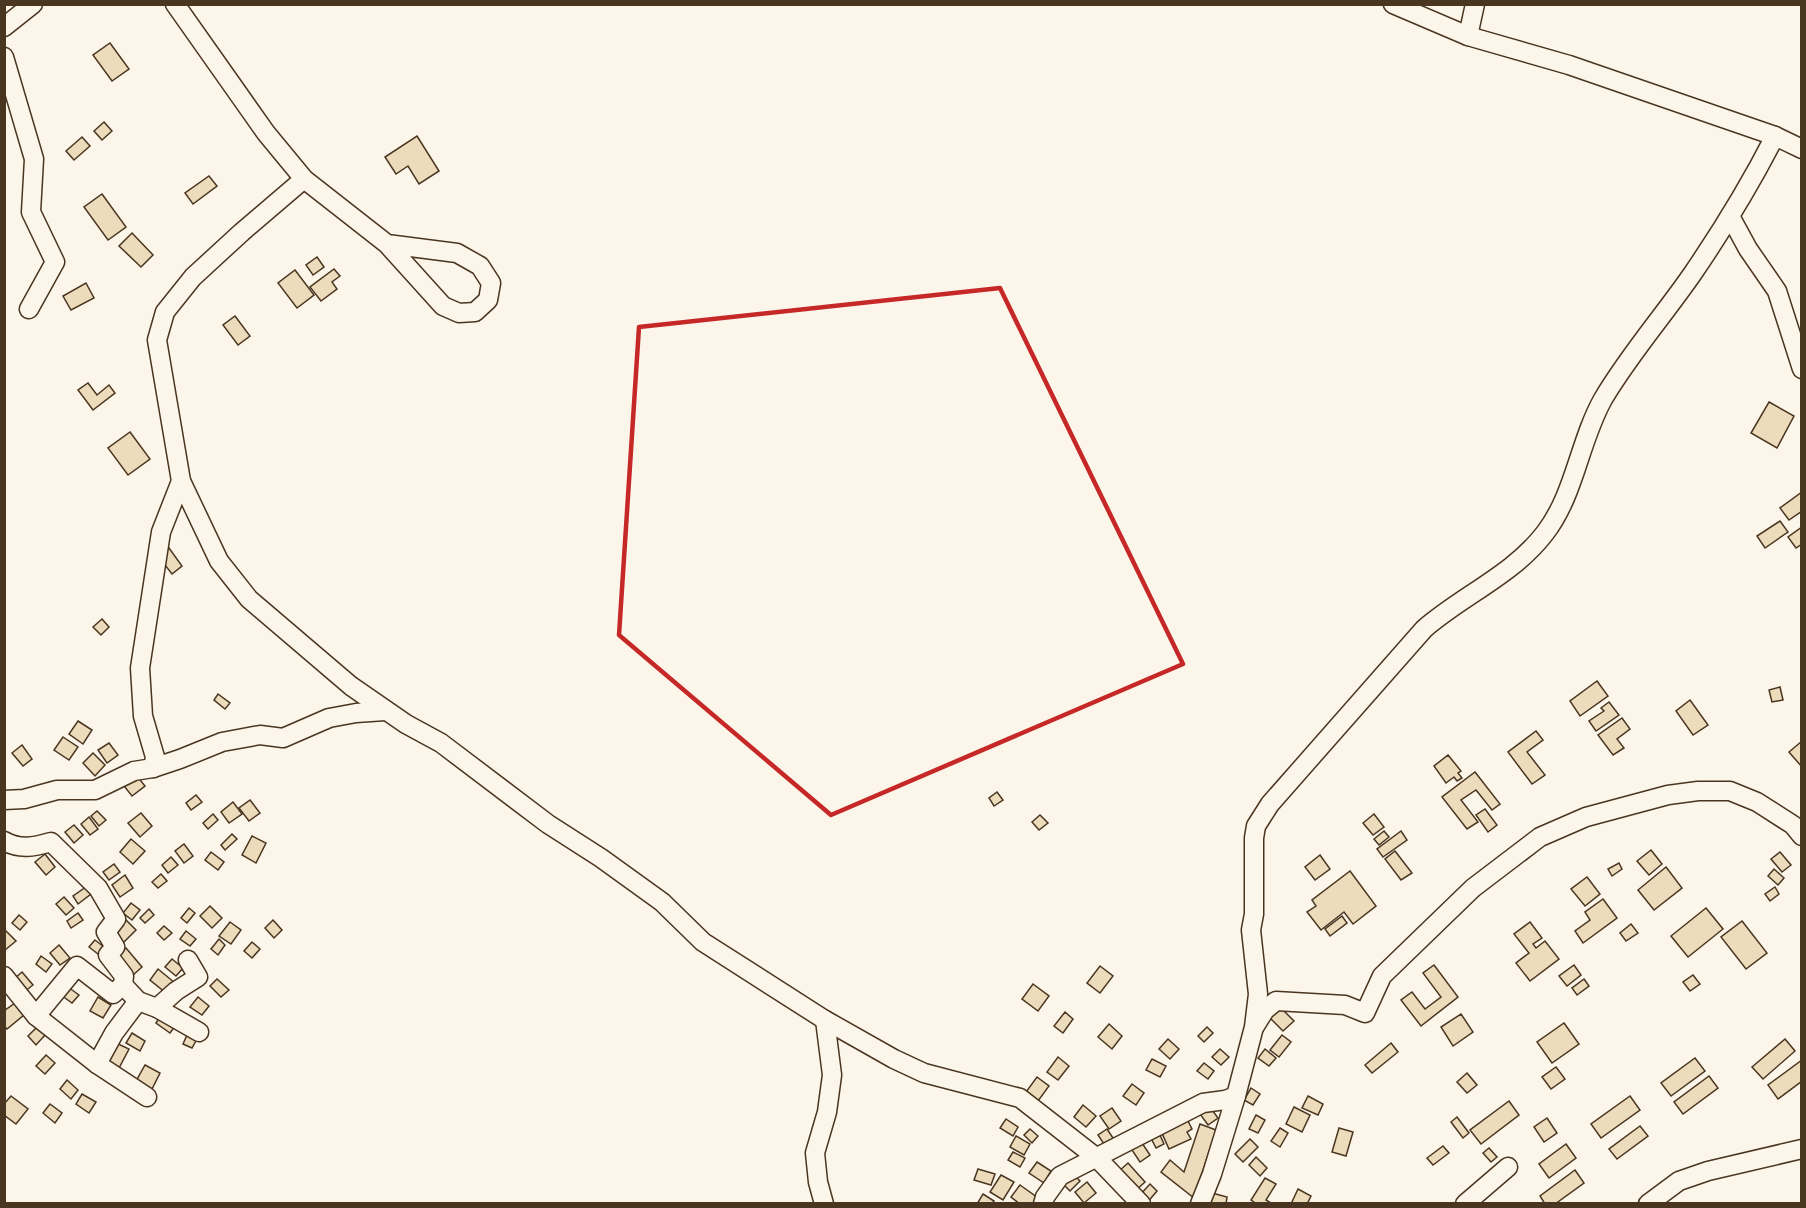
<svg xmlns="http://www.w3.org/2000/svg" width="1806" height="1208" viewBox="0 0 1806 1208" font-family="Signika,sans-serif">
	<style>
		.building { fill: #ecdcbc; stroke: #4a3520; stroke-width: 1.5 }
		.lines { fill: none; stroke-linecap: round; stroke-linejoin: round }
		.minor-casing { stroke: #4a3520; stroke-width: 21 }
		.minor { stroke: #fbf6e9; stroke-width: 18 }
		.marked { fill: none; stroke: #c62828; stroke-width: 4.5; stroke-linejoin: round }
	</style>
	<rect width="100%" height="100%" fill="#fbf6e9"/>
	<g class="building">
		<path d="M110 43 129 69 112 81 93 55Z"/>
		<path d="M104 122 112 131 102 140 94 131Z"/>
		<path d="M417 136 439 171 419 184 408 166 396 174 385 157Z"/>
		<path d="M82 137 90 146 74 160 66 151Z"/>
		<path d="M209 176 217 186 193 204 185 193Z"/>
		<path d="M102 194 126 227 108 240 84 207Z"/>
		<path d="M132 233 153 255 141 267 119 246Z"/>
		<path d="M317 257 324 267 313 275 306 265Z"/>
		<path d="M334 269 340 276 332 282 337 289 321 301 310 287Z"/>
		<path d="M295 270 314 295 297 308 278 283Z"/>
		<path d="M86 283 94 298 71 310 63 296Z"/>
		<path d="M235 316 250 336 238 345 223 325Z"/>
		<path d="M88 383 97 395 109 385 115 393 93 410 78 390Z"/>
		<path d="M1769 402 1794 416 1777 448 1751 433Z"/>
		<path d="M130 432 150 459 128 475 108 448Z"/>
		<path d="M1802 492V511L1789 520 1780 508Z"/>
		<path d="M1780 521 1788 532 1765 548 1757 536Z"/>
		<path d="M1802 527V544L1796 548 1788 537Z"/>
		<path d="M169 548 182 566 172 574 158 556Z"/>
		<path d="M102 619 109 627 101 635 93 627Z"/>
		<path d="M1597 681 1608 696 1580 716 1570 701Z"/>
		<path d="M1780 687 1783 700 1772 702 1769 690Z"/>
		<path d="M218 694 230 703 225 709 214 700Z"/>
		<path d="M1690 700 1708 725 1693 735 1676 711Z"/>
		<path d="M1609 702 1619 715 1596 731 1589 721 1604 711 1601 708Z"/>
		<path d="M1622 718 1630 729 1617 739 1624 748 1613 755 1598 735Z"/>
		<path d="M78 721 92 730 83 744 69 734Z"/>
		<path d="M1536 731 1543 740 1527 752 1545 775 1532 784 1508 752Z"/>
		<path d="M63 737 78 747 69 760 54 750Z"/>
		<path d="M1802 741V767L1789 752Z"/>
		<path d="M109 743 118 755 107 763 98 750Z"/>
		<path d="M22 745 32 759 23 766 12 753Z"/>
		<path d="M93 753 105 765 95 776 83 763Z"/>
		<path d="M1448 755 1461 771 1458 773 1462 778 1457 781 1454 777 1446 783 1434 766Z"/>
		<path d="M1475 772 1500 804 1492 810 1476 790 1461 800 1478 822 1467 829 1442 797Z"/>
		<path d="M137 776 145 786 132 796 124 786Z"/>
		<path d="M997 792 1003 800 994 806 989 798Z"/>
		<path d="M196 795 202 802 191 810 186 803Z"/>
		<path d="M250 800 260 813 249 821 239 808Z"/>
		<path d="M233 802 242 814 229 823 221 812Z"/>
		<path d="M1485 809 1497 825 1488 832 1476 815Z"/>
		<path d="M97 811 106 820 99 826 91 816Z"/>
		<path d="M141 813 152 826 140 837 128 823Z"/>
		<path d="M213 814 218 820 208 829 203 823Z"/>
		<path d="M1374 814 1384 827 1373 835 1363 823Z"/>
		<path d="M1040 815 1048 823 1039 830 1032 822Z"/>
		<path d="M89 817 98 829 90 835 81 824Z"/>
		<path d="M74 825 83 835 74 843 65 832Z"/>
		<path d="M1384 831 1389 837 1379 845 1374 839Z"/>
		<path d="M1401 831 1407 840 1383 857 1377 849Z"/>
		<path d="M232 834 237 839 225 850 221 845Z"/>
		<path d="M252 836 266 843 256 863 242 855Z"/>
		<path d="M131 839 145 851 133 864 120 852Z"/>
		<path d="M184 844 193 856 184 863 175 851Z"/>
		<path d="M1651 850 1662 864 1649 875 1637 861Z"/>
		<path d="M1395 851 1412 873 1401 880 1385 859Z"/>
		<path d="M211 852 224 862 218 870 205 860Z"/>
		<path d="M1780 852 1791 865 1782 872 1771 859Z"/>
		<path d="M45 854 55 867 46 875 35 862Z"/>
		<path d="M1320 855 1330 869 1315 880 1305 867Z"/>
		<path d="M171 857 178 865 168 873 162 865Z"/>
		<path d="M1619 863 1622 869 1612 876 1608 869Z"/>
		<path d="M114 864 120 872 109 880 103 872Z"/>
		<path d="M1666 867 1682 888 1654 910 1638 890Z"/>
		<path d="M1774 869 1784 878 1778 885 1768 876Z"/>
		<path d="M1350 871 1376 906 1353 924 1344 912 1321 930 1307 912 1316 906 1312 900Z"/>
		<path d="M161 874 167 881 158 888 152 882Z"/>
		<path d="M125 875 133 888 120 897 112 885Z"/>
		<path d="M1587 877 1600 894 1585 906 1571 889Z"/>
		<path d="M86 887 91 894 78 904 73 896Z"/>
		<path d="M1775 887 1779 894 1770 901 1765 894Z"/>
		<path d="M64 897 74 908 66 915 56 904Z"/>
		<path d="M1603 899 1617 918 1583 943 1575 931 1590 920 1585 912Z"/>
		<path d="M131 903 140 910 132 920 123 913Z"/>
		<path d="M210 906 222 918 212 928 200 916Z"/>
		<path d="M189 908 195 913 187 923 181 918Z"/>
		<path d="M1706 908 1723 929 1688 957 1671 936Z"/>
		<path d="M149 909 154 915 145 923 140 918Z"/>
		<path d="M78 913 83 920 71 928 67 921Z"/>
		<path d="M19 915 27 922 20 930 12 923Z"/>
		<path d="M1342 916 1347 923 1330 936 1325 929Z"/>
		<path d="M125 919 136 930 123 943 112 932Z"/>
		<path d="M273 920 282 930 274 938 265 928Z"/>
		<path d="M1742 921 1767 953 1746 969 1721 937Z"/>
		<path d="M230 922 241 930 231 944 219 936Z"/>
		<path d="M1530 922 1542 938 1533 944 1536 948 1545 941 1559 959 1530 981 1516 963 1529 953 1514 934Z"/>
		<path d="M1631 924 1638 933 1626 941 1620 933Z"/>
		<path d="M164 926 172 933 164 940 157 933Z"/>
		<path d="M5 930 16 941 5 950 4 931Z"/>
		<path d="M186 931 196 939 190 946 180 939Z"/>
		<path d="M219 939 225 945 218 955 211 949Z"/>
		<path d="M95 940 104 947 98 954 89 947Z"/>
		<path d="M252 942 260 949 252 958 244 951Z"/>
		<path d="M59 945 70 958 60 965 50 953Z"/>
		<path d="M126 948 142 967 132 976 116 957Z"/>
		<path d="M41 956 52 964 46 972 36 964Z"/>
		<path d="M172 959 183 968 176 976 165 967Z"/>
		<path d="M1434 965 1458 997 1421 1026 1401 1000 1412 992 1425 1009 1441 997 1423 973Z"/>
		<path d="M1574 965 1581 975 1567 986 1559 976Z"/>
		<path d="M1100 966 1113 976 1100 993 1087 983Z"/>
		<path d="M158 969 175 983 166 993 150 980Z"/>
		<path d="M22 972 33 985 24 992 14 979Z"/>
		<path d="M1693 975 1700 984 1690 991 1683 982Z"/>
		<path d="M217 979 229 990 221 997 210 986Z"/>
		<path d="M1584 979 1589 986 1577 995 1572 988Z"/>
		<path d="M1033 984 1049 996 1038 1011 1022 999Z"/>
		<path d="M68 987 79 995 72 1003 61 995Z"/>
		<path d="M98 997 111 1005 103 1018 90 1011Z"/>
		<path d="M198 997 209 1006 202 1015 190 1007Z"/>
		<path d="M15 1003 24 1015 7 1029 4 1026V1011Z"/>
		<path d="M1279 1006 1294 1021 1283 1031 1268 1016Z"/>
		<path d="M1065 1012 1073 1019 1063 1033 1054 1026Z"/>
		<path d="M1461 1014 1473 1032 1453 1046 1441 1027Z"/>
		<path d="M161 1015 176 1025 170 1033 156 1023Z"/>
		<path d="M1564 1023 1579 1044 1552 1063 1537 1042Z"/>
		<path d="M1109 1024 1122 1036 1112 1049 1098 1037Z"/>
		<path d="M38 1026 46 1034 36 1045 28 1036Z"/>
		<path d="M1207 1027 1213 1033 1204 1042 1198 1036Z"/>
		<path d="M132 1033 145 1041 140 1051 126 1043Z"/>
		<path d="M187 1035 197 1039 192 1048 183 1044Z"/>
		<path d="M1282 1035 1291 1042 1279 1057 1270 1050Z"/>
		<path d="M1168 1039 1179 1049 1170 1059 1159 1049Z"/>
		<path d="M1785 1039 1795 1051 1763 1079 1752 1067Z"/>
		<path d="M114 1042 129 1049 119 1068 105 1061Z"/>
		<path d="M1391 1043 1398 1052 1372 1073 1365 1065Z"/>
		<path d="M1220 1049 1229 1057 1221 1065 1212 1057Z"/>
		<path d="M1265 1049 1276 1058 1269 1066 1258 1058Z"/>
		<path d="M46 1055 55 1063 45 1074 36 1066Z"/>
		<path d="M1058 1057 1069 1066 1058 1080 1047 1072Z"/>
		<path d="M1695 1058 1705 1071 1671 1096 1661 1083Z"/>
		<path d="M1152 1059 1166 1066 1160 1077 1146 1070Z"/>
		<path d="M1802 1060V1081L1778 1099 1768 1085Z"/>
		<path d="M1204 1063 1214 1071 1208 1079 1197 1071Z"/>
		<path d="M145 1065 160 1073 151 1091 135 1083Z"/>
		<path d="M1556 1067 1565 1079 1551 1089 1542 1077Z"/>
		<path d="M1467 1073 1477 1085 1467 1093 1457 1082Z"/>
		<path d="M1709 1076 1718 1088 1683 1114 1674 1102Z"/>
		<path d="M1037 1077 1049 1086 1038 1101 1026 1092Z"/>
		<path d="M67 1080 78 1090 71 1099 60 1089Z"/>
		<path d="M1132 1084 1144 1093 1136 1105 1123 1096Z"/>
		<path d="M1251 1088 1260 1094 1253 1105 1244 1100Z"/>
		<path d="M82 1094 96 1102 89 1113 76 1104Z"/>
		<path d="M11 1096 28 1109 16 1124 4 1115V1104Z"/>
		<path d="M1308 1096 1323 1104 1318 1115 1302 1108Z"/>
		<path d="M1630 1096 1640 1110 1601 1138 1591 1124Z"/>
		<path d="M1509 1101 1519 1115 1481 1144 1470 1130Z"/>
		<path d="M50 1104 62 1113 55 1123 43 1113Z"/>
		<path d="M1083 1105 1096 1116 1086 1127 1074 1117Z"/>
		<path d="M1210 1107 1218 1118 1208 1125 1200 1114Z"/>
		<path d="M1294 1107 1310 1115 1302 1132 1286 1124Z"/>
		<path d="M1112 1108 1121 1121 1109 1129 1100 1116Z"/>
		<path d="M1256 1115 1265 1120 1258 1133 1249 1129Z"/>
		<path d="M1457 1117 1469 1133 1463 1138 1451 1122Z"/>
		<path d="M1547 1118 1557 1133 1544 1142 1534 1127Z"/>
		<path d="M1006 1119 1018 1127 1013 1136 1000 1128Z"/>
		<path d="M1187 1119 1192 1129 1187 1132 1191 1139 1169 1149 1161 1131Z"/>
		<path d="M1200 1124 1216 1130 1194 1198 1161 1172 1170 1160 1184 1172Z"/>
		<path d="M1640 1126 1648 1136 1617 1159 1609 1149Z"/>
		<path d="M1280 1128 1288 1133 1280 1147 1271 1141Z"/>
		<path d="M1339 1128 1353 1132 1346 1156 1332 1152Z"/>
		<path d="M1030 1129 1038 1136 1032 1143 1024 1135Z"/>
		<path d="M1107 1129 1115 1141 1106 1147 1098 1135Z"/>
		<path d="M1159 1133 1164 1144 1156 1148 1151 1138Z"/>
		<path d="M1016 1136 1030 1144 1024 1155 1010 1147Z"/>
		<path d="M1250 1139 1258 1147 1243 1162 1235 1154Z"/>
		<path d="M1140 1140 1150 1155 1140 1162 1130 1147Z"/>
		<path d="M1566 1144 1576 1158 1549 1178 1539 1164Z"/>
		<path d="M1443 1146 1449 1153 1433 1165 1427 1158Z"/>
		<path d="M1489 1148 1497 1157 1491 1162 1483 1153Z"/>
		<path d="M1013 1152 1025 1158 1020 1167 1008 1160Z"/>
		<path d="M1256 1157 1267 1168 1260 1176 1249 1165Z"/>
		<path d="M1037 1162 1051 1171 1044 1183 1029 1173Z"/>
		<path d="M1128 1163 1145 1182 1134 1192 1117 1173Z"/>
		<path d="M978 1169 995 1174 991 1185 974 1180Z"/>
		<path d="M1575 1170 1584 1183 1555 1204H1545L1540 1196Z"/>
		<path d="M1072 1173 1080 1181 1070 1191 1062 1183Z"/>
		<path d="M1001 1175 1014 1182 1003 1200 990 1192Z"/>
		<path d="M1265 1178 1276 1184 1266 1200 1271 1203 1257 1204 1251 1200Z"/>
		<path d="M1087 1182 1096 1193 1084 1203 1075 1192Z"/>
		<path d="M1150 1184 1157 1191 1146 1204 1138 1197Z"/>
		<path d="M1020 1185 1041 1200 1039 1204H1020L1011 1197Z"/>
		<path d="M1298 1189 1311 1196 1307 1204H1291Z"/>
		<path d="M1212 1193 1227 1197 1226 1204 1209 1203Z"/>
		<path d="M983 1194 994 1201 992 1204H977Z"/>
	</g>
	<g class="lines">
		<defs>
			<g id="minor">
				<path d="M175 4 266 133 304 179 387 244 443 306 459 313 475 312 488 300 491 283 480 266 457 253 387 244"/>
				<path d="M1393 4 1468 36 1569 65 1775 136 1802 149"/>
				<path d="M4 27 33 4"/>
				<path d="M1468 36 1475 4"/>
				<path d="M4 57 34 159 31 212 55 262 29 309"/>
				<path d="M304 179 242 232 193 277 165 312 157 340 181 481 219 561 249 599 351 686 406 724 441 743 548 824 601 858 662 902 703 942 825 1020 894 1059 924 1073 1020 1098 1097 1158 1141 1204"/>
				<path d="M1730 216 1748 249 1777 291 1802 369"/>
				<path d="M153 768 155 757 143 716 140 668 161 532 181 481"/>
				<path d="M4 800 24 799 57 790H95L134 771 153 768 180 759 222 742 260 735 283 738 329 718 356 713 385 711"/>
				<path d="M4 841C20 850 34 847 51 842L98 888 116 919 106 932 115 947 108 955 124 976 123 985 113 994 77 966 36 1016"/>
				<path d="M4 976 36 1016 97 1064 147 1097"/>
				<path d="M123 985 138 1001 157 1008 199 1032"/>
				<path d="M157 1008 176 991 198 977 188 960"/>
				<path d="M1255 1026 1265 1010 1276 1001 1345 1005 1365 1013 1382 976 1473 888 1540 837 1586 817 1668 795 1698 791H1730L1757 802 1793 825 1802 836"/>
				<path d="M97 1064 114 1033 138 1001"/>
				<path d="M824 1204 818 1182 815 1153 827 1112 832 1075 825 1020"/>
				<path d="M1043 1204 1045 1197 1060 1176 1203 1103 1225 1100 1236 1096"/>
				<path d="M1200 1204 1212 1174 1236 1096 1254 1027 1258 994 1251 930 1254 914V838L1256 826 1270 804 1424 629C1463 595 1513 575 1545 533 1575 494 1579 442 1603 399 1629 355 1664 315 1693 273 1723 229 1751 183 1775 136"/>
				<path d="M1465 1204 1508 1167"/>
				<path d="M1648 1204 1679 1181 1708 1171 1802 1149"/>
			</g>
		</defs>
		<use href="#minor" class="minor-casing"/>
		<use href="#minor" class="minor"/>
	</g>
	<path class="marked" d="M1000 288 1183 664 831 815 619 635 639 327Z"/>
	<rect width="1806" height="1208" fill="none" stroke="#4a3520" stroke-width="12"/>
</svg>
